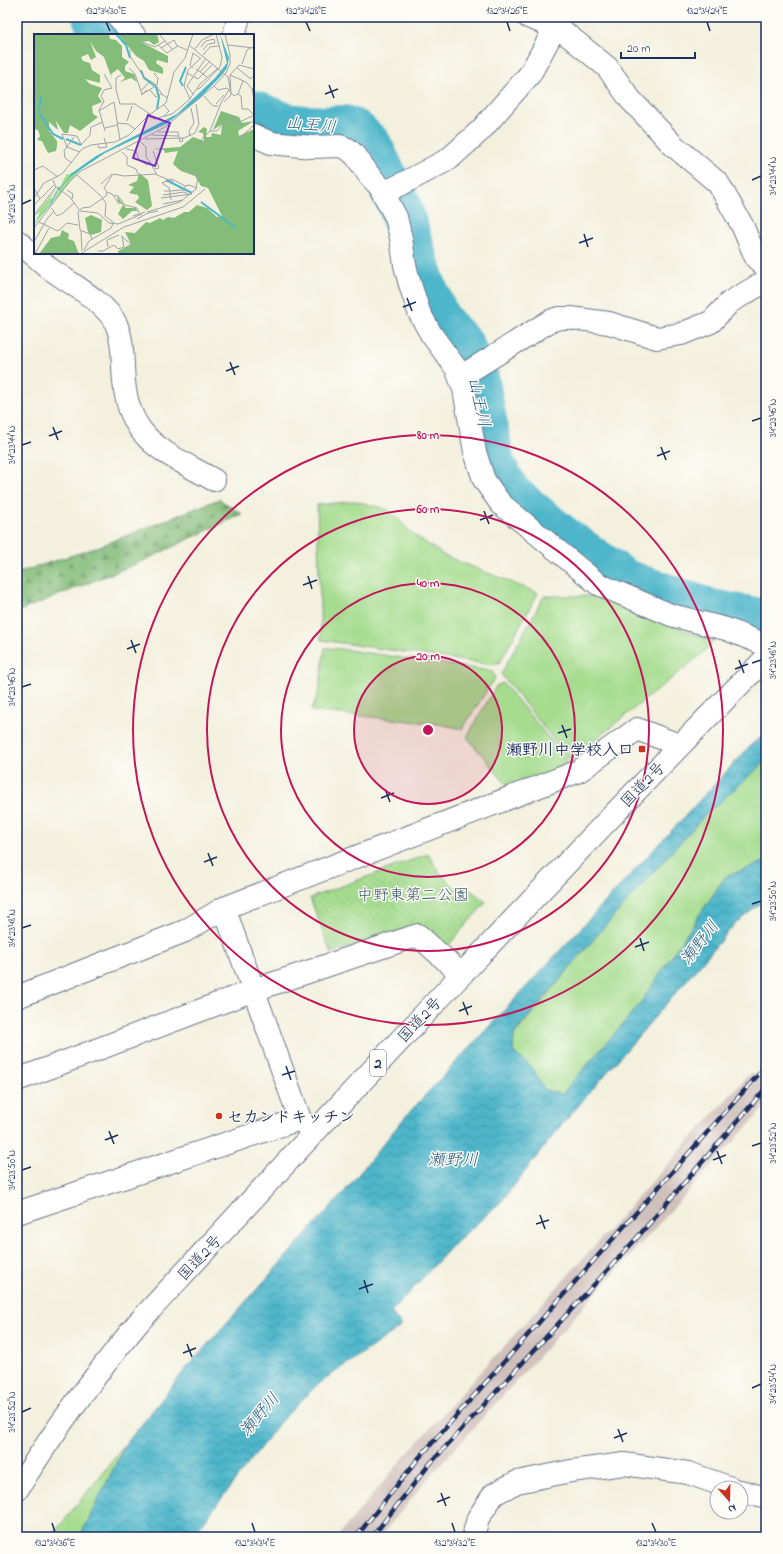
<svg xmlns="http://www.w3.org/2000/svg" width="783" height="1554" viewBox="0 0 783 1554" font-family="'Indie Flower','Klee One',sans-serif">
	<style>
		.railway { fill: #d0c0bc }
		.grass { fill: #a5dc8e; stroke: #608676 }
		.forest { fill: url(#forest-firs); stroke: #50766c }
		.park { fill: url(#park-dots); stroke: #608676 }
		.water { fill: url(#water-waves); stroke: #347294 }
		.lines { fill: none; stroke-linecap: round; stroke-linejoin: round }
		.river { stroke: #4db6ca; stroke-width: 44 }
		.minor-casing { stroke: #67738a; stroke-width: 24 }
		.trunk-casing { stroke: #67738a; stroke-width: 24 }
		.minor { stroke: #fff; stroke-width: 22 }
		.trunk { stroke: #fff; stroke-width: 22 }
		.rail-casing { stroke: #1b2f5e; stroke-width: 4.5 }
		.rail { stroke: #fdfcf7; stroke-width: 3; stroke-dasharray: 9; stroke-linecap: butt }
		.ticks { fill: none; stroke: #1b2f5e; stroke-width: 1.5 }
		.ring { fill: none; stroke: #c2185b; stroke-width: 2 }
		.poi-dot { fill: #c8321e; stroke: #fdfcf7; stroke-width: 1.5 }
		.labels { text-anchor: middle; stroke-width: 3; stroke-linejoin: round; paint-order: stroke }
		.shield { fill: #fdfcf7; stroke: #5f6c8c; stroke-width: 1 }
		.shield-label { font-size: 15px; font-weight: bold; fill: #1b2f5e }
		.poi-label { font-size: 16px; font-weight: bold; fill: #1b2f5e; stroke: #fdfcf7; text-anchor: end }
		.street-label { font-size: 16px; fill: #1b2f5e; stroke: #fdfcf7 }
		.park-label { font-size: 16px; fill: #3e5a6a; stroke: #fdfcf7 }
		.water-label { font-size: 17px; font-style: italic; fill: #2c5e84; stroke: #fdfcf7 }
		.inset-river { fill: none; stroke: #4db6ca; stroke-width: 2 }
		.inset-road { fill: none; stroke: #9da3aa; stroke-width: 1 }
		.view { fill: #7b2cbf; fill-opacity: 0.15; stroke: #7b2cbf; stroke-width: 2 }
		.inset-edge { fill: none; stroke: #1b2f5e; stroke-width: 2 }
		.centre { fill: #c2185b; stroke: #fdfcf7; stroke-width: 2 }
		.ring-label { font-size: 12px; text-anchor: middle; font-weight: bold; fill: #c2185b; stroke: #fdfcf7; stroke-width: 3; stroke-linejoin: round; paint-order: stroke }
		.neatline { fill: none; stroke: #1b2f5e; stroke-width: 1.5 }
		.ticks-label { font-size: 10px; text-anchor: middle; fill: #1b2f5e }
	</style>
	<defs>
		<pattern id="forest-firs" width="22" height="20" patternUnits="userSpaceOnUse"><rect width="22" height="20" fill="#84bc79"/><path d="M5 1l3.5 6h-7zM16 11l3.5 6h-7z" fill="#6b9966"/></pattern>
		<pattern id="park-dots" width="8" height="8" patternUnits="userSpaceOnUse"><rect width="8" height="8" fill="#a5dc8e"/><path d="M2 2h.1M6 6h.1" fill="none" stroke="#8dbd7d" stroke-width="1.8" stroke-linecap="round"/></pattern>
		<pattern id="water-waves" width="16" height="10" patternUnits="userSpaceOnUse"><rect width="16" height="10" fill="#4db6ca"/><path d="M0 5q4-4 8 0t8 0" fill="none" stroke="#3f94a7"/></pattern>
	</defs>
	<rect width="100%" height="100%" fill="#fdfcf7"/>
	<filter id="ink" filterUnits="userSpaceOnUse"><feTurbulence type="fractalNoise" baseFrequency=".025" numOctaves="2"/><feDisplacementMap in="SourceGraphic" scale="8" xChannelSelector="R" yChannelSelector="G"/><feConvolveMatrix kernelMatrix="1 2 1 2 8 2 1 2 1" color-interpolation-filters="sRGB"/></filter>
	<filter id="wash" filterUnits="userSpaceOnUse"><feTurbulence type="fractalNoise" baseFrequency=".012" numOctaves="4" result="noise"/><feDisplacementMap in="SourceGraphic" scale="16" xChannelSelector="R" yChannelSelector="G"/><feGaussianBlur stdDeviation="0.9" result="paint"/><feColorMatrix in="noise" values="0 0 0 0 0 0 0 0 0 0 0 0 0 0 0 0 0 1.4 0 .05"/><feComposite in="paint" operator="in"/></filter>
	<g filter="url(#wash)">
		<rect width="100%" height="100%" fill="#f3f0dd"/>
		<path class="railway" d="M751 1072 766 1085V1106L430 1476 380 1537H337L405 1456Z"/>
		<g class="grass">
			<path d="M355 501 389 510 414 535 445 556 538 593 500 662 493 665 321 640 317 505Z"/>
			<path d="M544 596H597L713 641 703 653 570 760 501 674Z"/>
			<path d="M325 648 341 649 492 671 495 678 462 729 439 724 311 711 319 691Z"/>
			<path d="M503 683 568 761 549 776 510 789 467 737 496 686Z"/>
			<path d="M766 761V861L725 877 639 1005 562 1094 545 1090 532 1068 513 1052 514 1035 605 926 704 816Z"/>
			<path d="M125 1445 80 1537H51Z"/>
		</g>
		<path class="forest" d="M219 499 242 514 143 561 17 612V573L95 548Z"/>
		<path class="park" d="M428 854 440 873 459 892 465 886 486 902 446 948 420 925 331 953 310 898Z"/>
		<path class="water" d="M766 734V761L704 816 605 926 514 1034 513 1052 532 1068 545 1090 562 1094 639 1005 725 877 766 861V899L735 924 560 1127 501 1202 457 1241 391 1312 402 1326 318 1384 280 1422 192 1537H80L125 1445 189 1365 345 1191 405 1117 753 743Z"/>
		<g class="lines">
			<g class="river">
				<path d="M94 17 111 35"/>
				<path d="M253 112 287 125 305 127 328 128 344 127 355 131 370 145 399 204 423 282 439 320 462 345 477 377 493 464 510 494 561 536 625 581 711 611 761 620"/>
			</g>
		</g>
	</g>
	<g filter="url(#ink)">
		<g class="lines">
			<defs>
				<g id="minor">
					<path d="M118 17 134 35"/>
					<path d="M528 17 560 29 607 67 630 99 673 145 718 183 742 225 756 258 766 267"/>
					<path d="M234 35 239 17"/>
					<path d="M253 135 271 143 312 147 340 146 348 149 356 156 369 175 380 187 396 217 401 238 405 265 409 281 419 312 431 334 456 368 464 389 475 452 484 480 501 504 598 584 671 615 726 629 766 645"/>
					<path d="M383 193 402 184 449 159 481 130 530 74 555 28"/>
					<path d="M17 241C28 250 38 259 49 268 69 283 106 302 116 324 124 341 122 363 124 381 129 442 167 453 214 480"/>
					<path d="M460 377 550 321 559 318H571L609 323 657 338 681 334 711 322 730 302 766 281"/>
					<path d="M224 908 300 1119 310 1129"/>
					<path d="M17 997 185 931 224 908 579 771 637 729 679 745"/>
					<path d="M17 1080 254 990 418 935 461 974"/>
					<path d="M17 1213 300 1119"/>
					<path d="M741 1491 766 1498"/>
					<path d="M473 1537 478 1518 494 1494 517 1482 571 1471 624 1464 688 1473 731 1488"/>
				</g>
				<path id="trunk" d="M17 1490C53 1432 94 1376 138 1323 345 1099 551 875 766 658"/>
			</defs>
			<use href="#minor" class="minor-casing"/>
			<use href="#trunk" class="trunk-casing"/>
			<use href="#minor" class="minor"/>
			<use href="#trunk" class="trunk"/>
			<defs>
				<g id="rail">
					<path d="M356 1537 418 1459 766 1066"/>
					<path d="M372 1537 428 1466 635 1240 766 1088"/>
				</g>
			</defs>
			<use href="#rail" class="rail-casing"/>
			<use href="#rail" class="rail"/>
		</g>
	</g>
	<path class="ticks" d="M106 22 110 31M306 22 310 31M507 22 510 31M707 22 710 31M329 85 334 98M325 94 338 89M752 180 761 176M22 204 31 200M584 234 588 247M579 243 593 238M407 298 412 311M403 307 416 302M230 362 235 375M226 371 239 366M752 421 761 418M53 427 58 440M49 436 62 431M22 445 31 442M661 447 666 460M657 456 670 451M484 511 489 524M480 520 493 515M308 576 312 589M303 585 317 580M131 640 136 653M127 649 140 644M739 660 744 673M752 663 761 660M735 669 748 664M22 687 31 684M562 725 567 738M558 733 571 729M385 789 390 802M381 798 394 793M208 853 213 866M204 862 217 857M752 904 761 901M22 928 31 925M640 938 644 951M635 947 649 942M463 1002 468 1015M459 1011 472 1006M286 1066 291 1080M282 1075 295 1071M109 1131 114 1144M105 1140 118 1135M752 1146 761 1143M717 1151 722 1164M713 1160 726 1155M22 1170 31 1167M540 1215 545 1229M536 1224 549 1220M364 1280 368 1293M359 1289 373 1284M187 1344 192 1357M183 1353 196 1348M752 1388 761 1384M22 1412 31 1408M618 1429 623 1442M614 1438 627 1433M441 1493 446 1506M437 1502 450 1497M52 1523 55 1532M252 1523 255 1532M452 1523 455 1532M652 1523 656 1532"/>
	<circle cx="428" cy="730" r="74" fill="#c2185b" fill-opacity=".12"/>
	<g class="ring">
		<circle cx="428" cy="730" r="74"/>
		<circle cx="428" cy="730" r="147"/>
		<circle cx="428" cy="730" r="221"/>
		<circle cx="428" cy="730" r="295"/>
	</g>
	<g class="poi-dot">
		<rect x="638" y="745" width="8" height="8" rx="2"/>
		<circle cx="219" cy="1116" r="4"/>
	</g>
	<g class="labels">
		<rect class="shield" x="370" y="1050" width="16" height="26" rx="3"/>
		<g class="shield-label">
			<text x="378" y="1068">2</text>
		</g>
		<g class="poi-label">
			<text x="634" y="755">瀬野川中学校入口</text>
			<text x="227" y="1122" text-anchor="start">セカンドキッチン</text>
		</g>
		<g class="street-label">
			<text transform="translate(642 784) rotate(-46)" y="6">国道2号</text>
			<text transform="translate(419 1019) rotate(-47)" y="6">国道2号</text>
			<text transform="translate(199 1257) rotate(-47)" y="6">国道2号</text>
		</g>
		<g class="park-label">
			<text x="413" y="900">中野東第二公園</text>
		</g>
		<g class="water-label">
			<text transform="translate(311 124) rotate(5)" y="6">山王川</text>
			<text transform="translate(480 402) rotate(78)" y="6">山王川</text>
			<text transform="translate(699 942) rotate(-52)" y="6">瀬野川</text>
			<text x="453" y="1165">瀬野川</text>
			<text transform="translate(259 1414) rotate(-49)" y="6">瀬野川</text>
		</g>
	</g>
	<g transform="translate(34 34)">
		<rect width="220" height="220" fill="#f3f0dd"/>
		<path d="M47 135 0 191 6 178 0 182 23 154 16 165 20 164 9 177 19 168 32 141 40 138 36 142Z" fill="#a5dc8e"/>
		<path d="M0 0H75L76 5 82 6 88 12V23L95 28 91 32V37L100 40 103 48 97 44 86 48 91 44 84 35 77 40 78 45 70 23 62 17 56 7 62 23 57 26 54 20 47 23 49 27 56 29 58 36 66 41V49L51 45 56 50 68 54 64 62 68 68 58 72 59 80 64 83 46 97 36 91 34 99H30L22 87 24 96 15 88V97L23 107V112L22 117 14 119 8 107 3 106 6 102 4 96 0 95ZM84 0H123L125 8 120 11 115 7 107 8 134 22V29L123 26 122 29 129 34V40L115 36 110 27 102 22ZM187 77 205 83 208 89 220 87 204 97 205 102 220 95V220H85L84 217 97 210 91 198 101 199 112 188 116 189 126 184 129 186 134 183 140 184 150 178H155L163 171 173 174 183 183 188 182 174 154 167 152 161 142 147 137 139 130 144 117 131 119 130 116 119 115 146 113 159 103 170 107 169 99 164 98 170 93 173 95 172 103H177L178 99 187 101 188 90 179 96ZM105 139 114 146 118 172 113 176 101 168 105 164 104 161 95 159 100 153 94 151 103 147ZM83 162 92 174H102L103 177H98L89 185 84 180 89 171 84 168ZM57 181 68 186 67 198 57 201 54 198 51 184ZM28 196 35 200 34 205 40 207 45 220H5L17 204 26 202Z" fill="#84bc79"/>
		<path d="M186 0 195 24 193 34 187 42 165 65 132 90 71 119 36 143 26 155 24 156 18 169 0 187 16 170 25 152 26 154 38 139 62 122 143 80 181 44 193 29Z" fill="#4db6ca"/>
		<path class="inset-river" d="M82 0 92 11 96 24M107 36 110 44 122 53 125 63 123 75M149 52 146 47 152 33M5 76 7 62M5 79 19 100 29 105M32 105 47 111M132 146 158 159M167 168 202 194"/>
		<path class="inset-road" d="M125 0 138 15M108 8 121 13 131 7M124 11 133 19 144 12 153 16M194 11 220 14M167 13 172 7 180 5 181 9 174 10 169 16M127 14 140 6 143 12M161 15 168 6 180 0M96 16V22L110 43 121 50 128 60M169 21 176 13 185 12M208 30 213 16 218 13M95 34 101 40 108 60M159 34 156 31 159 19 167 25M203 34 217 45 220 41M162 35 173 43M166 38 176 27M153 39 164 45 169 40M70 40 78 54M169 40 179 30M87 41 82 44V56L86 70H101L116 80M196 41 205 31 220 35M196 41 212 48 220 57M180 52 184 56 193 54 200 62 204 60 209 47M218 54 220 67M163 55 166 54 186 33 188 23 182 0M113 56 107 61 123 51 124 44 120 40 122 39M116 56 122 63 127 60 134 64M107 57 115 48M159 60 153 52 172 24M204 60 207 62 208 75H214L220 81M170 62 179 72H184M156 65 150 52 154 36 167 24M80 68 86 106M190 68 197 61 196 41M182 70 190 61M65 77 80 68M113 82 121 85 138 80 155 66 166 50 184 34M130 82 135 77 130 71M93 87 98 72M83 89 94 90 101 95M71 94 83 91M71 97 65 76 70 67 67 62 70 56 78 54M176 97H183L193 84 206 88 220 81M124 98H144L146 108 149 107 148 104M118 101 144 102M156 102 155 97 160 89 157 74M206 104 220 91M111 105 150 104 161 99 165 90 162 70M47 111 56 101 57 93 69 88M64 111 65 114 73 113 70 104M92 115 102 117 105 126 113 131 116 128 112 123V113L105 106M119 117 125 134 121 135M46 118 33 113 28 100 43 102 47 110M88 118 93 123V131L102 135 104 140M116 128 123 141 140 148M38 129 31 124 30 117 40 103M0 136 9 132 24 143M43 141 66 161 72 169 71 182 80 189M19 146 22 153 36 163 46 177 64 179 75 189 84 190 108 180M67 150 78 140M151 152 155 151 163 154M0 154 6 165M33 156 39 160 38 165M130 157H136L147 156H151V152L138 145 128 149 135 154V155L136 157V163L137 164V166M73 158 78 160 85 170M80 161 84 162 91 171 103 174 105 179M129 161 150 158 154 160M0 164 10 149 28 140 48 115 57 111 81 108 95 101 115 81 132 69 140 38 151 24 159 0M127 164 158 160M129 170 149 166M0 171 20 151M20 178 23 182 29 179 40 169M113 178 146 168 162 155 164 143 150 133 149 125 176 97 187 69 196 54 194 43 155 11M0 181 22 153M99 182 111 178M103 185 114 179 124 177M5 188 24 197 33 189 44 191M0 194 36 147 47 137 131 93 180 52 192 39 196 30V21L191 0M47 197 48 217M87 202 98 211M58 205 56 200 46 196 44 178 48 174 56 173 72 162 73 158 70 154 79 140 90 142 122 140M1 206 13 185 20 177 17 174M74 213 73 206 85 201M50 216 55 207 77 194 79 190M64 217H69L80 211 84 215 90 213 88 202M1 220 15 194M46 220 90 193 149 173 171 155"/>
		<path class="view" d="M114 81 136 89 121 132 99 124Z"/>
		<rect width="220" height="220" class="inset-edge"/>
	</g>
	<circle cx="428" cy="730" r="6" class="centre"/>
	<g class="ring-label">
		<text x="428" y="439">80 m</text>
		<text x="428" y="513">60 m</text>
		<text x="428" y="587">40 m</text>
		<text x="428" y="660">20 m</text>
	</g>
	<rect width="783" height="1554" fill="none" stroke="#fdfcf7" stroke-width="44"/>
	<g transform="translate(729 1500) rotate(160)"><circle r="19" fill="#fdfcf7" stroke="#a3aaba"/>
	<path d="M0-3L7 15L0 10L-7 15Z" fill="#c8321e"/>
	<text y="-6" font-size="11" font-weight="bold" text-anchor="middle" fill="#1b2f5e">N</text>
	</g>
	<path d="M621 52v6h74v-6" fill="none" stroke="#1b2f5e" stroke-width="2"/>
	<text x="627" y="52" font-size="12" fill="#1b2f5e" stroke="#fdfcf7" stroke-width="3" paint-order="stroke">20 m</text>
	<rect x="22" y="22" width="739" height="1510" class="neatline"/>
	<g class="ticks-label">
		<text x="106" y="14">132°34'30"E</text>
		<text x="306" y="14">132°34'28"E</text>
		<text x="507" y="14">132°34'26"E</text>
		<text x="707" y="14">132°34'24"E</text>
		<text transform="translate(772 176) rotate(-90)" y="4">34°23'44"N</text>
		<text transform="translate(11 204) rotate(-90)" y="4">34°23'42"N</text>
		<text transform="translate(772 418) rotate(-90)" y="4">34°23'46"N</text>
		<text transform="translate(11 445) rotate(-90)" y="4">34°23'44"N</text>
		<text transform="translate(772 660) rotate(-90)" y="4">34°23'48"N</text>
		<text transform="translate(11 687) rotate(-90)" y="4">34°23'46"N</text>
		<text transform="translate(772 901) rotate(-90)" y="4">34°23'50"N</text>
		<text transform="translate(11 928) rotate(-90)" y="4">34°23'48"N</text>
		<text transform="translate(772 1143) rotate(-90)" y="4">34°23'52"N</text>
		<text transform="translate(11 1170) rotate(-90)" y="4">34°23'50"N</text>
		<text transform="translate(772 1384) rotate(-90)" y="4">34°23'54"N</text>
		<text transform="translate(11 1412) rotate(-90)" y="4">34°23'52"N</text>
		<text x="55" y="1546">132°34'36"E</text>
		<text x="255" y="1546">132°34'34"E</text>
		<text x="455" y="1546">132°34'32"E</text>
		<text x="656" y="1546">132°34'30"E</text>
	</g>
</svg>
